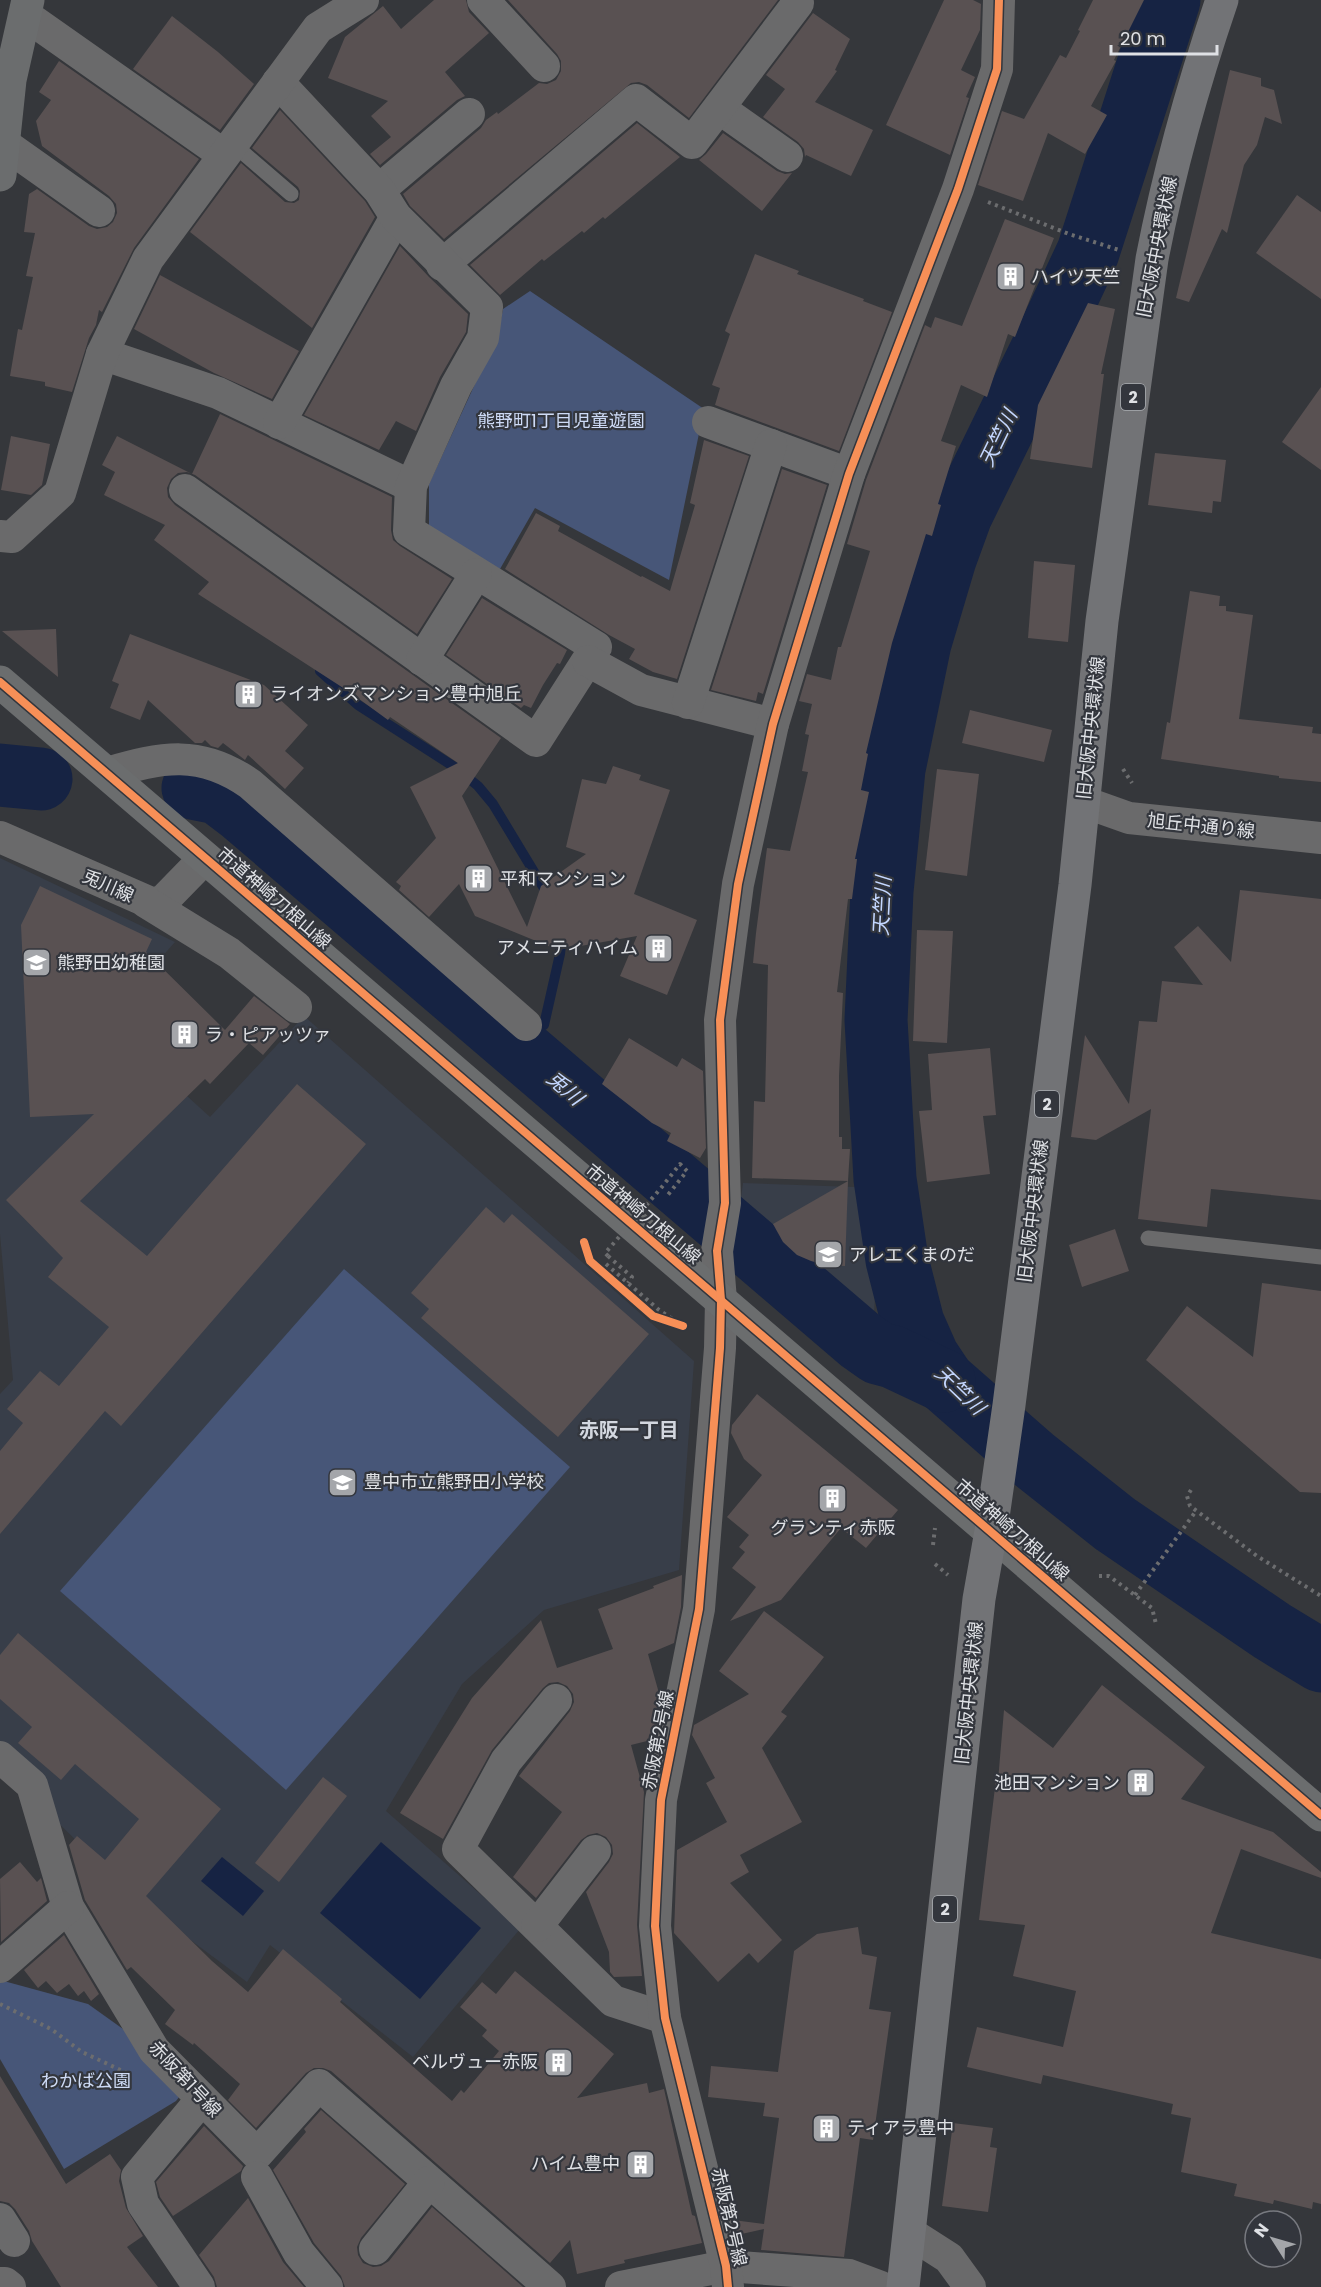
<svg xmlns="http://www.w3.org/2000/svg" width="1321" height="2287" viewBox="0 0 1321 2287" font-family="Poppins,'Noto Sans JP',sans-serif">
	<style>
		.built { fill: #383e49 }
		.green { fill: #475678 }
		.water { fill: #162343 }
		.lines { fill: none; stroke-linecap: round; stroke-linejoin: round }
		.stream { stroke: #162343; stroke-width: 10 }
		.river { stroke: #162343; stroke-width: 63 }
		.building { fill: #595152 }
		.path { stroke: #6c6d6f; stroke-width: 4; stroke-dasharray: 3 4.5; stroke-linecap: butt }
		.lane { stroke: #6a6a6b; stroke-width: 15 }
		.street { stroke: #6a6a6b; stroke-width: 32 }
		.secondary { stroke: #6b6d6e; stroke-width: 33 }
		.primary { stroke: #727376; stroke-width: 33 }
		.path-bridge { stroke: #6c6d6f; stroke-width: 4; stroke-dasharray: 3 4.5; stroke-linecap: butt }
		.cycleway-casing { stroke: #33363d; stroke-width: 11 }
		.cycleway { stroke: #f78f57; stroke-width: 8 }
		.labels { text-anchor: middle; stroke-width: 4.5; stroke-linejoin: round; paint-order: stroke }
		.shield { fill: #33363d; stroke: #abaeb3; stroke-width: 1.5 }
		.shield-label { font-size: 16px; font-weight: bold; fill: #dfe1e5 }
		.street-label { font-size: 18px; fill: #dfe1e5; stroke: #33363d }
		.poi-label { font-size: 18px; fill: #dfe1e5; stroke: #33363d; text-anchor: start }
		.park-label { font-size: 18px; fill: #cedbf6; stroke: #33363d }
		.water-label { font-size: 20px; font-style: italic; fill: #c4d7ff; stroke: #33363d }
		.neighbourhood-label { font-size: 20px; font-weight: bold; fill: #d3d7df; stroke: #33363d }
	</style>
	<rect width="100%" height="100%" fill="#35373b"/>
	<g class="built">
		<path d="M0 858 175 942 105 1021 210 1117 304 1016 694 1361 679 1570 544 1610 462 1684 386 1811 520 1929 413 2057 270 1945 247 1982 142 1904 51 1816 44 1780 0 1742V1394L13 1380 0 1234Z"/>
		<path d="M743 1183 855 1187 875 1297 874 1313 862 1319 739 1213Z"/>
	</g>
	<g class="green">
		<path d="M530 291 704 409 669 580 535 508 500 569 429 532V484L498 334 503 309Z"/>
		<path d="M344 1269 570 1467 286 1790 60 1591Z"/>
		<path d="M0 1980 88 2004 137 2039 183 2092 176 2101 64 2169 0 2059Z"/>
	</g>
	<g class="water">
		<path d="M381 1842 481 1928 420 1999 320 1913Z"/>
		<path d="M222 1857 264 1891 243 1916 201 1881Z"/>
	</g>
	<g class="lines">
		<g class="stream">
			<path d="M320 671 358 705 456 768 478 786 493 804 548 895"/>
			<path d="M544 1025 560 954 562 935"/>
			<path d="M537 1066 539 1057"/>
		</g>
		<g class="river">
			<path d="M1169 0 1088 252 1049 335 961 515 945 559 920 643 894 769 882 891 876 1020 885 1179 897 1260 913 1323 928 1357 944 1381 1033 1459 1115 1524 1272 1631 1321 1661"/>
			<path d="M0 775 41 779"/>
			<path d="M193 788 218 793 243 812 861 1341 878 1353 893 1357 944 1381"/>
		</g>
	</g>
	<g class="building">
		<path d="M434 0H466L469 12 489 33 445 72 465 96 457 100 380 165 370 154 391 137 371 116 388 101 328 78 345 37 383 6 401 29Z"/>
		<path d="M508 0H778L689 118 647 85 639 82 631 83 444 239 410 206 403 194 481 128 486 120 497 112 498 114 539 83 547 84 556 80 561 71V61L557 54Z"/>
		<path d="M944 0H973L981 4 980 30 961 70 975 77 966 97 969 98 950 155 886 125Z"/>
		<path d="M1093 0H1144L1114 60 1116 61 1091 106 1107 115 1085 154 1048 133 1023 201 978 185 1002 111 1024 119 1060 55 1066 58 1080 31 1078 30Z"/>
		<path d="M813 13 850 39 835 70 837 71 815 102 873 130 851 176 806 155 805 157 804 149 798 142 763 117 785 89 766 75Z"/>
		<path d="M172 16 218 52 254 84 220 130 133 69Z"/>
		<path d="M59 61 199 159 134 248 102 312 99 310 96 325 89 338 72 392 45 386V382L10 376 18 329 22 330 33 277 26 276 35 233 24 232 29 194 37 189 89 226 97 229 107 227 113 222 117 213 116 204 109 196 42 146 36 121 51 100 39 92Z"/>
		<path d="M1230 70 1261 78V86L1274 90 1282 124 1265 117 1257 145 1244 165 1227 233 1222 229 1189 302 1176 298Z"/>
		<path d="M280 110 365 201 375 217 312 328 190 232 241 163 285 202 294 203 299 200 300 191 298 187 252 148Z"/>
		<path d="M637 123 680 157 605 219 603 217 584 233 582 231 544 261 542 259 500 295 470 265Z"/>
		<path d="M723 133 777 171 785 174 792 173 762 211 699 160 706 154Z"/>
		<path d="M1297 195 1321 212V299L1256 253Z"/>
		<path d="M1005 219 1054 238 1015 337 1008 334 987 397 961 385 941 441 956 446 938 504 941 505 932 536 926 534 892 643 866 753 868 754 861 790 869 792 855 859H857L852 899H848L837 992 843 993 839 1076V1137H842V1149H850L848 1181 752 1178 754 1101 765 1102 768 965 753 963 756 933 767 848 790 851 808 772 802 771 809 735 805 734 812 704 799 701 807 674 831 680 838 647H841L870 551 847 544 866 480 925 325 931 328 935 317 962 326Z"/>
		<path d="M400 246 429 277 468 314 466 332 440 377 416 431 396 421 379 450 304 415Z"/>
		<path d="M755 254 799 271 797 274 864 299 863 301 892 312 839 451 715 405 720 388 712 385 730 334 725 331Z"/>
		<path d="M160 275 299 351 272 399 214 373 134 329Z"/>
		<path d="M1088 303 1115 309 1101 374H1104L1092 468 1030 459 1038 405Z"/>
		<path d="M1321 387V470L1282 442Z"/>
		<path d="M220 414 392 497 391 530 393 540 400 546 452 579 417 634 195 475 187 472 178 473 171 479 167 488 168 497 175 505 501 738 462 796 527 927 541 886 586 854 566 847 582 779 606 784 613 766 641 775 639 780 670 790 634 894 697 920 667 995 620 976 637 936 558 950 475 916 459 884 429 917 399 890 401 886 396 882 436 838 410 787 458 763 390 717 388 720 351 693 198 594 209 582 154 540 165 525 104 495 115 472 102 465 117 436 192 474Z"/>
		<path d="M11 436 50 444 42 485 31 495 1 490Z"/>
		<path d="M704 440 749 456 677 679 653 672 629 659 635 649 609 635 505 569 536 513 560 526 558 531 641 577 642 576 670 591 695 505 690 503Z"/>
		<path d="M1155 453 1226 460 1221 502 1213 501 1212 513 1148 505Z"/>
		<path d="M782 469 827 485 763 694 758 692 756 701 711 690Z"/>
		<path d="M1034 561 1075 565 1068 642 1028 638Z"/>
		<path d="M1190 591 1220 596 1219 606H1226V611L1253 615 1239 719 1313 727 1312 733 1321 734V782L1279 778V776L1161 759 1167 722 1170 723Z"/>
		<path d="M482 598 567 650 560 664 557 663 543 685 531 708 524 705 521 708 446 655Z"/>
		<path d="M56 629 58 677 2 631Z"/>
		<path d="M130 634 264 685 308 725 285 751 304 768 285 789 248 755 245 760 223 743 218 748 211 746 205 740 202 743H195L148 700 140 720 110 708 119 684 112 681Z"/>
		<path d="M970 710 1052 730 1044 762 962 743Z"/>
		<path d="M937 769 979 774 967 876 925 870Z"/>
		<path d="M40 886 152 939 146 952 225 1030 254 996 290 1024 263 1055 249 1043 210 1084 205 1079 80 1201 147 1256 297 1084 366 1144 121 1426 105 1411 0 1534V1451L23 1423 7 1409 40 1371 59 1386 109 1327 48 1277 63 1258 6 1200 94 1114 30 1117 21 925Z"/>
		<path d="M1240 890 1321 899V1200L1211 1189 1207 1227 1138 1219 1151 1109 1096 1140 1071 1137 1085 1035 1129 1104 1139 1021 1157 1022 1162 981 1203 985 1174 947 1198 926 1231 962Z"/>
		<path d="M917 930 953 931 947 1043 913 1041Z"/>
		<path d="M629 1038 677 1067 682 1058 703 1071 706 1148 700 1158 667 1141 671 1133 652 1123 602 1084Z"/>
		<path d="M990 1048 996 1115 983 1116 990 1174 927 1182 919 1111 932 1110 928 1054Z"/>
		<path d="M848 1181 845 1266 826 1265 811 1261 797 1255 783 1242 773 1224Z"/>
		<path d="M486 1207 504 1223 512 1214 649 1334 558 1437 421 1318 429 1309 411 1293Z"/>
		<path d="M1115 1229 1129 1271 1082 1287 1069 1245Z"/>
		<path d="M1262 1283 1321 1291V1493L1300 1492 1146 1360 1187 1306 1253 1357Z"/>
		<path d="M757 1394 898 1510 866 1548 841 1528 781 1600 730 1621 756 1587 732 1568 745 1552 739 1547 749 1535 727 1517 762 1475 744 1459 731 1433 732 1425Z"/>
		<path d="M682 1575 681 1607 674 1643 648 1654 662 1704 655 1739 631 1745 644 1792 637 1925 642 1976 614 1977 610 1972 609 1952 586 1892 609 1862 613 1854 612 1845 606 1837 597 1833 588 1835 581 1840 536 1898 513 1877 562 1812 519 1776 570 1711 574 1702 573 1694 567 1686 558 1682 549 1683 543 1688 492 1750 443 1839 400 1813 472 1698 541 1620 557 1668 613 1649 598 1609 654 1588 653 1586Z"/>
		<path d="M764 1611 824 1657 781 1712 787 1716 762 1748 802 1822 740 1855 749 1872 730 1883 782 1940 758 1963 749 1953 718 1982 674 1933 677 1850 727 1822 706 1783 715 1778 692 1735 694 1725 749 1694 719 1671Z"/>
		<path d="M18 1633 221 1809 146 1896 212 1961 248 1992 283 1949 342 1999 340 2002 452 2101 461 2090 464 2093 499 2051 482 2036 487 2030 460 2007 482 1982 496 1994 515 1971 614 2054 577 2098 647 2083 649 2093 664 2089 692 2215 695 2216 702 2243 624 2260 625 2263 577 2274 570 2240 550 2263 331 2071 323 2068H314L306 2073 256 2128 228 2100 240 2084 194 2043 193 2045 165 2024 175 2010 131 1967 127 1970 85 1900 69 1845 77 1836 105 1860 139 1819 75 1764 61 1780 18 1743 32 1727 0 1699V1655Z"/>
		<path d="M1102 1685 1205 1767 1181 1799 1273 1832 1321 1872V1878L1241 1849 1211 1933 1321 1959V2204L1313 2202 1312 2209 1274 2200 1273 2204 1234 2196 1237 2184 1181 2172 1191 2118 1171 2114 1173 2104 1043 2075 1041 2084 967 2067 977 2027 1063 2047 1076 1991 1013 1976 1025 1925 979 1920 996 1779 998 1781 1004 1710 1053 1748Z"/>
		<path d="M323 1777 347 1796 279 1882 255 1863Z"/>
		<path d="M20 1862 37 1882 41 1878 47 1901 1 1942 0 1879Z"/>
		<path d="M858 1927 862 1954 877 1957 869 2009 891 2012 873 2140 860 2138 844 2257 761 2250 764 2229 737 2235 733 2220 764 2224 779 2118 763 2116 765 2103 708 2097 711 2066 778 2072 794 1951 817 1934Z"/>
		<path d="M64 1935 99 1994 91 2001 84 1991 78 1996 69 1984 57 1993 46 1981 38 1988 24 1970Z"/>
		<path d="M0 2076 66 2184 110 2154 121 2170 119 2181 126 2208 143 2236 127 2247 158 2287H61L32 2241 29 2231 15 2209 9 2203 0 2201Z"/>
		<path d="M321 2110 405 2184 361 2238 357 2247 358 2255 363 2263 373 2267 381 2266 389 2261 432 2207 523 2287H345L341 2276 314 2243 273 2170 306 2132 304 2129Z"/>
		<path d="M953 2123 993 2128 990 2147 997 2148 988 2212 942 2206Z"/>
		<path d="M204 2126 243 2166 241 2171 173 2216 160 2197 156 2182Z"/>
		<path d="M248 2198 283 2262 304 2287H217L214 2277 199 2255Z"/>
	</g>
	<g class="lines">
		<g class="path">
			<path d="M988 202 1069 234 1119 250"/>
			<path d="M1123 769 1132 783"/>
			<path d="M661 1188 680 1164 687 1171 667 1196"/>
			<path d="M608 1256 632 1277 628 1283"/>
			<path d="M606 1264 659 1310 683 1326"/>
			<path d="M1191 1490 1187 1496 1190 1506 1257 1556 1321 1596"/>
			<path d="M933 1545 935 1528"/>
			<path d="M935 1564 948 1575"/>
			<path d="M1099 1576H1109L1152 1608 1156 1624"/>
			<path d="M1135 1595 1196 1511"/>
			<path d="M0 2004 51 2029 82 2052 127 2073"/>
		</g>
		<g class="lane">
			<path d="M233 144 291 194"/>
			<path d="M1148 1238 1321 1257"/>
		</g>
		<g class="street">
			<path d="M483 0 544 66"/>
			<path d="M25 15 224 155"/>
			<path d="M719 108 787 156"/>
			<path d="M3 143 99 211"/>
			<path d="M379 190 469 114"/>
			<path d="M442 265 636 100 692 143 798 3"/>
			<path d="M102 354 218 393 411 486"/>
			<path d="M708 422 849 474"/>
			<path d="M279 423 396 217"/>
			<path d="M185 490 536 741 596 647 409 531 411 486 456 386 483 338 487 307 396 217 379 190 278 82"/>
			<path d="M0 536 12 537 60 493 102 354 148 259 318 28 363 0"/>
			<path d="M422 660 476 574"/>
			<path d="M588 661 641 690 773 724"/>
			<path d="M688 703 771 445"/>
			<path d="M107 773C162 757 200 749 250 784L526 1025"/>
			<path d="M1084 802 1129 818 1321 838"/>
			<path d="M0 837 151 903 156 904 165 899 205 858"/>
			<path d="M146 902 229 953 296 1007"/>
			<path d="M556 1700 506 1761 458 1849 613 2001 665 2018"/>
			<path d="M0 1757 32 1785 68 1907 154 2050 257 2154 319 2085 550 2287"/>
			<path d="M537 1926 595 1851"/>
			<path d="M0 1967 68 1907"/>
			<path d="M257 2177 299 2253 327 2287"/>
			<path d="M0 2219 14 2241"/>
			<path d="M910 2233 949 2258 970 2287"/>
			<path d="M375 2249 429 2182"/>
			<path d="M0 2283H5L10 2287"/>
			<path d="M199 2287 143 2204 137 2177 202 2099"/>
			<path d="M621 2287 726 2266 849 2275 881 2287"/>
			<path d="M728 2287 726 2266 665 2018 655 1926 661 1800 699 1609 720 1348 721 1300 717 1251 725 1203 720 1020 738 884 773 724 849 474 958 189 997 69 999 0"/>
		</g>
		<g class="secondary">
			<path d="M0 175 10 80 28 0"/>
			<path d="M0 682 1321 1815"/>
		</g>
		<path class="primary" d="M903 2287 979 1599 991 1531 1009 1405 1075 885 1102 621 1152 259C1169 171 1193 85 1222 0"/>
		<path class="path-bridge" d="M608 1256 605 1253 607 1251 661 1188"/>
		<defs>
			<g id="cycleway">
				<path d="M0 682 1321 1815"/>
				<path d="M584 1242 590 1261 653 1316 683 1326"/>
				<path d="M728 2287 726 2266 665 2018 655 1926 661 1800 699 1609 720 1348 721 1300 717 1251 725 1203 720 1020 738 884 773 724 849 474 958 189 997 69 999 0"/>
			</g>
		</defs>
		<use href="#cycleway" class="cycleway-casing"/>
		<use href="#cycleway" class="cycleway"/>
	</g>
	<defs>
		<symbol id="building-square" viewBox="-11 -11 22 22"><rect x="-9" y="-9" width="18" height="18" rx="4" fill="#a4a6aa" stroke="#33363d"/><path d="M-4-6H4V6H1V3H-1V6H-4ZM-2.5-4.3h1.7v1.8h-1.7ZM.8-4.3h1.7v1.8H.8ZM-2.5-1h1.7V.8h-1.7ZM.8-1h1.7V.8H.8Z" fill="#fff"/></symbol>
		<symbol id="school-square" viewBox="-11 -11 22 22"><rect x="-9" y="-9" width="18" height="18" rx="4" fill="#a4a6aa" stroke="#33363d"/><path d="M0-5L7-2L0 1L-7-2ZM-4 1L0 2.5L4 1V4Q0 6-4 4Z" fill="#fff"/></symbol>
	</defs>
	<g fill-rule="evenodd">
		<use href="#building-square" x="994" y="260" width="33" height="33"/>
		<use href="#building-square" x="232" y="678" width="33" height="33"/>
		<use href="#building-square" x="462" y="862" width="33" height="33"/>
		<use href="#building-square" x="642" y="932" width="33" height="33"/>
		<use href="#school-square" x="20" y="946" width="33" height="33"/>
		<use href="#building-square" x="168" y="1018" width="33" height="33"/>
		<use href="#school-square" x="812" y="1238" width="33" height="33"/>
		<use href="#school-square" x="326" y="1466" width="33" height="33"/>
		<use href="#building-square" x="816" y="1482" width="33" height="33"/>
		<use href="#building-square" x="1124" y="1766" width="33" height="33"/>
		<use href="#building-square" x="542" y="2046" width="33" height="33"/>
		<use href="#building-square" x="810" y="2112" width="33" height="33"/>
		<use href="#building-square" x="624" y="2148" width="33" height="33"/>
	</g>
	<g class="labels">
		<g class="shield">
			<rect x="1121" y="384" width="24" height="26" rx="4.5"/>
			<rect x="1035" y="1091" width="24" height="26" rx="4.5"/>
			<rect x="933" y="1896" width="24" height="26" rx="4.5"/>
		</g>
		<g class="shield-label">
			<text x="1133" y="403">2</text>
			<text x="1047" y="1110">2</text>
			<text x="945" y="1915">2</text>
		</g>
		<g class="street-label">
			<text transform="translate(1157 247) rotate(-79)" y="6">旧大阪中央環状線</text>
			<text transform="translate(1091 728) rotate(-84)" y="6">旧大阪中央環状線</text>
			<text transform="translate(1201 826) rotate(6)" y="6">旭丘中通り線</text>
			<text transform="translate(108 886) rotate(24)" y="6">兎川線</text>
			<text transform="translate(274 898) rotate(41)" y="6">市道神崎刀根山線</text>
			<text transform="translate(1033 1211) rotate(-83)" y="6">旧大阪中央環状線</text>
			<text transform="translate(643 1214) rotate(40)" y="6">市道神崎刀根山線</text>
			<text transform="translate(1012 1530) rotate(41)" y="6">市道神崎刀根山線</text>
			<text transform="translate(969 1693) rotate(-84)" y="6">旧大阪中央環状線</text>
			<text transform="translate(658 1740) rotate(-79)" y="6">赤阪第2号線</text>
			<text transform="translate(185 2079) rotate(47)" y="6">赤阪第1号線</text>
			<text transform="translate(729 2217) rotate(77)" y="6">赤阪第2号線</text>
		</g>
		<g class="poi-label">
			<text x="1031" y="283">ハイツ天竺</text>
			<text x="270" y="700">ライオンズマンション豊中旭丘</text>
			<text x="500" y="885">平和マンション</text>
			<text x="638" y="954" text-anchor="end">アメニティハイム</text>
			<text x="57" y="969">熊野田幼稚園</text>
			<text x="205" y="1041">ラ・ピアッツァ</text>
			<text x="849" y="1261">アレエくまのだ</text>
			<text x="364" y="1488">豊中市立熊野田小学校</text>
			<text x="833" y="1534" text-anchor="middle">グランティ赤阪</text>
			<text x="1120" y="1789" text-anchor="end">池田マンション</text>
			<text x="538" y="2068" text-anchor="end">ベルヴュー赤阪</text>
			<text x="847" y="2134">ティアラ豊中</text>
			<text x="620" y="2170" text-anchor="end">ハイム豊中</text>
		</g>
		<g class="park-label">
			<text x="561" y="427">熊野町1丁目児童遊園</text>
			<text x="86" y="2087">わかば公園</text>
		</g>
		<g class="water-label">
			<text transform="translate(998 438) rotate(-64)" y="7">天竺川</text>
			<text transform="translate(882 906) rotate(-87)" y="7">天竺川</text>
			<text transform="translate(565 1088) rotate(41)" y="7">兎川</text>
			<text transform="translate(960 1390) rotate(44)" y="7">天竺川</text>
		</g>
		<g class="neighbourhood-label">
			<text x="629" y="1437">赤阪一丁目</text>
		</g>
	</g>
	<g transform="translate(1273 2239) rotate(307)"><circle r="28" fill="#33363d" stroke="#787a80" stroke-width="1.5"/>
	<path d="M0-4.5L10 22L0 15L-10 22Z" fill="#a4a6aa"/>
	<text y="-9" font-size="16" font-weight="bold" text-anchor="middle" fill="#dfe1e5">N</text>
	</g>
	<path d="M1111 45v9h106v-9" fill="none" stroke="#dfe1e5" stroke-width="3"/>
	<text x="1120" y="45" font-size="18" fill="#dfe1e5" stroke="#33363d" stroke-width="4.5" paint-order="stroke">20 m</text>
</svg>
